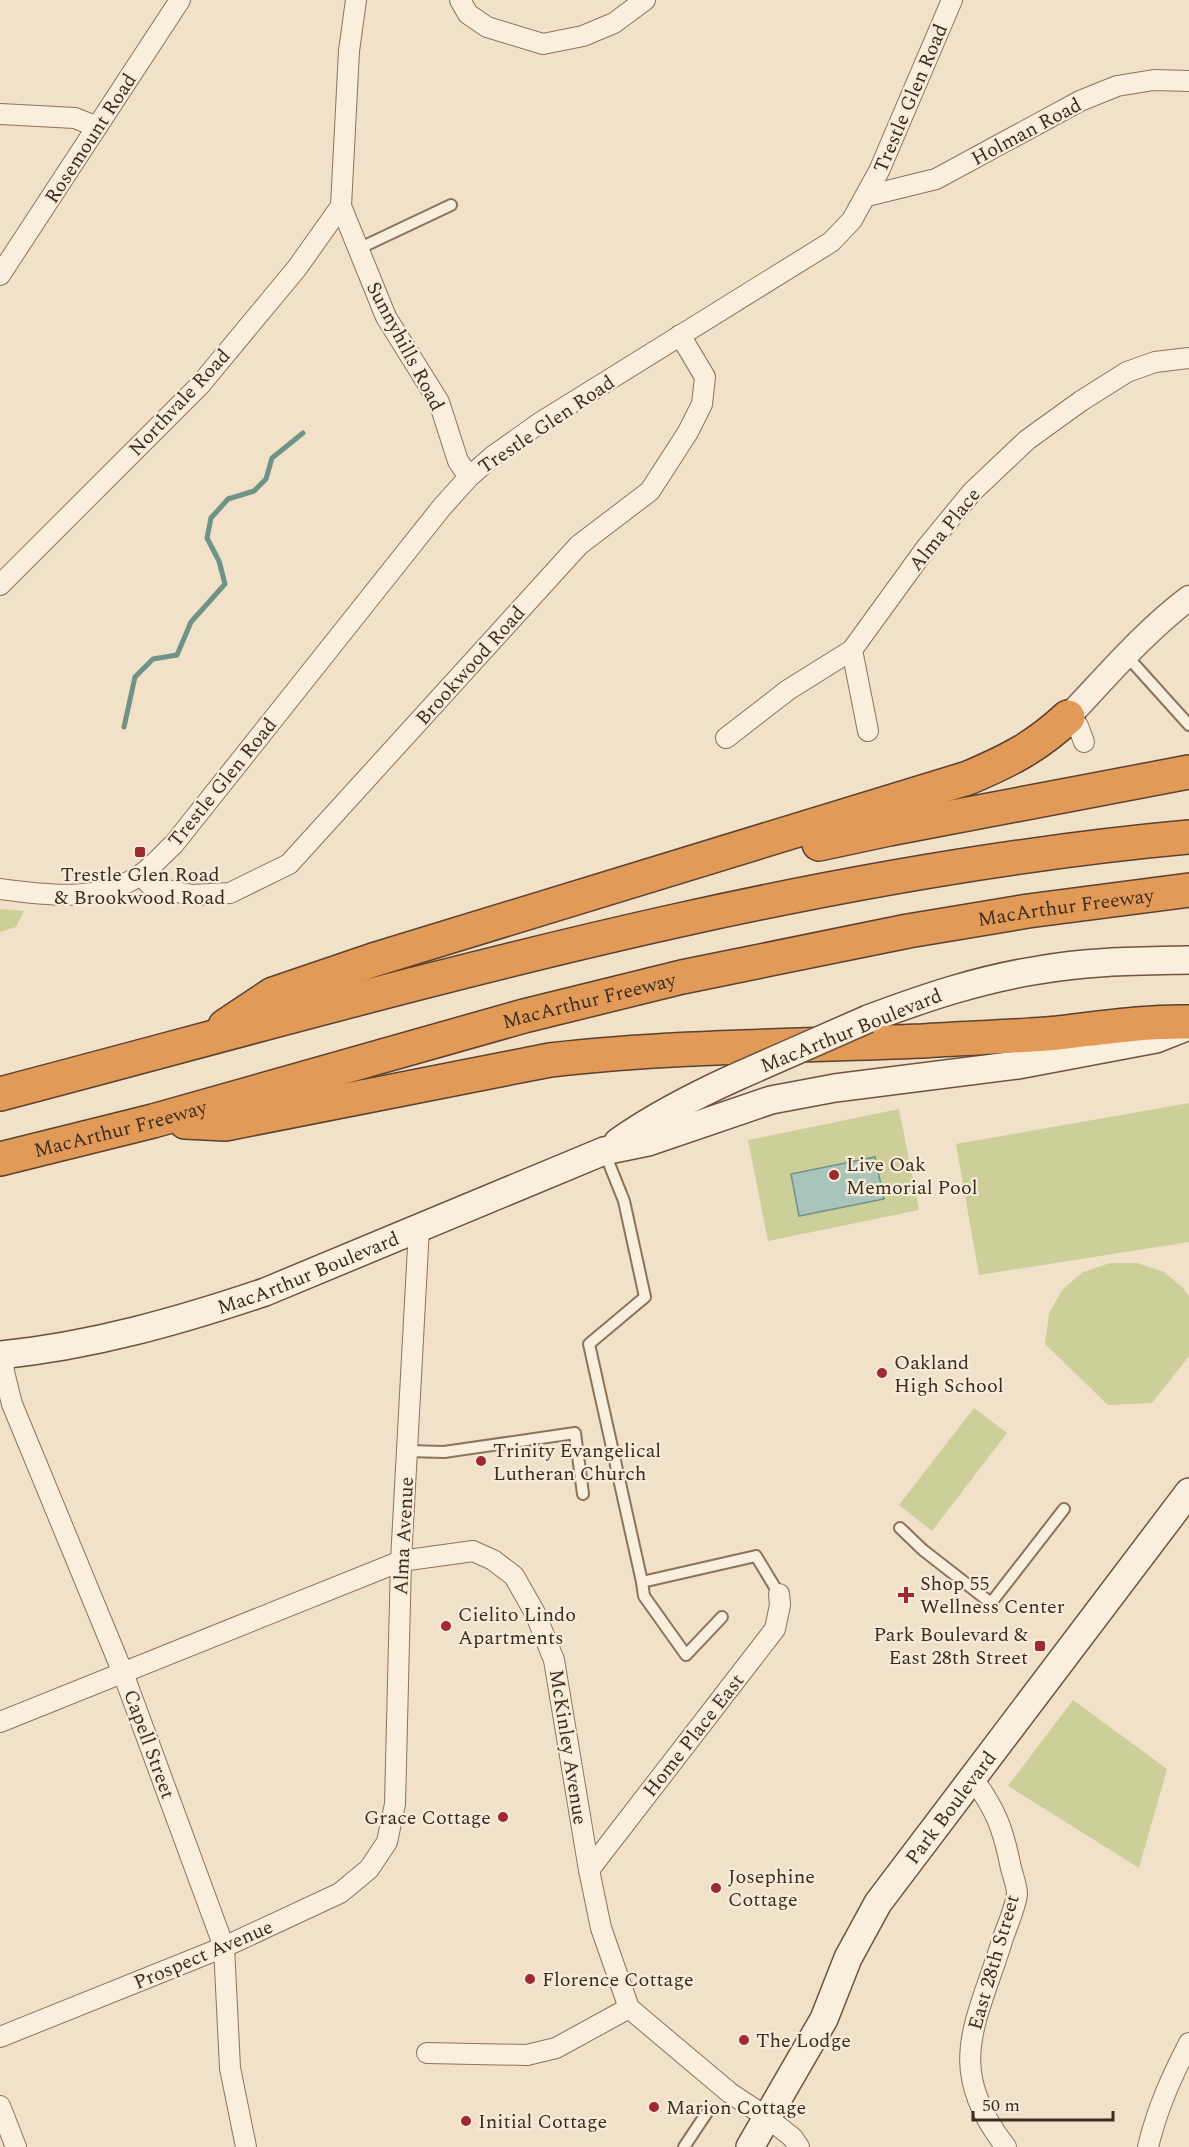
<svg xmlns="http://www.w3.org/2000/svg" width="1189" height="2147" viewBox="0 0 1189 2147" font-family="Spectral,serif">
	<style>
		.green { fill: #cdcf9b }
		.water { fill: #a9c4ba; stroke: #6f9387; stroke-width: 1.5 }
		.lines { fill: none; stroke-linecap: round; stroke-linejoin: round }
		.stream { stroke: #6f9387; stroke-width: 5 }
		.service-casing { stroke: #8d725c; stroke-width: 14 }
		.minor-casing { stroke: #8d725c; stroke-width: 22 }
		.tertiary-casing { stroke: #8d725c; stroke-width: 27 }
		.secondary-casing { stroke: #6f533f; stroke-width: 30 }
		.motorway-casing { stroke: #5b4130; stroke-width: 36 }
		.service { stroke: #faefdc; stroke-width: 10 }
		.minor { stroke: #faefdc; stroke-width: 20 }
		.tertiary { stroke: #faefdc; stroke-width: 24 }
		.secondary { stroke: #faefdc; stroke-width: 27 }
		.motorway { stroke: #e19a57; stroke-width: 33 }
		.secondary-bridge-casing { stroke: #6f533f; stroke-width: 30; stroke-linecap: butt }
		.secondary-bridge { stroke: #faefdc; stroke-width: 27 }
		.poi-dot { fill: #9e2933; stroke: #f7ecd8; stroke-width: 2 }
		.labels { text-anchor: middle; stroke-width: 4.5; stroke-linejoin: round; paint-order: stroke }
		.street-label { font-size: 20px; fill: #3d2c20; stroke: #f7ecd8 }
		.poi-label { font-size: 20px; fill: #3d2c20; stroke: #f7ecd8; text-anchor: start }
	</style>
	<rect width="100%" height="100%" fill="#f0e1c8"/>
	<g class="green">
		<path d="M0 909 24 911 16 927 0 932Z"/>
		<path d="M1189 1103V1242L979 1275 956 1144Z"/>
		<path d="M899 1109 919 1210 768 1241 748 1140Z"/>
		<path d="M1110 1263H1137L1164 1272 1183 1288 1189 1296V1356L1152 1403 1108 1405 1045 1344 1049 1313 1062 1290 1083 1272Z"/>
		<path d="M974 1408 1007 1433 932 1531 899 1505Z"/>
		<path d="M1073 1700 1167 1769 1139 1868 1008 1786Z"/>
	</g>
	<path class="water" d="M875 1157 884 1199 799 1216 791 1174Z"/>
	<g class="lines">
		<path class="stream" d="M124 727 135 677 153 659 177 655 191 622 225 584 219 561 207 538 211 518 228 499 254 491 266 479 272 458 303 433"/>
		<defs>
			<g id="service">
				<path d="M358 249 451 205"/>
				<path d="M1126 655 1189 725"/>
				<path d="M604 1151 624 1201 645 1297 589 1344 642 1582 756 1556 779 1594"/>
				<path d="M407 1451 444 1452 575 1433 583 1494"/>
				<path d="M900 1528 923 1550 991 1603 1064 1509"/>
				<path d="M642 1582 644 1596 686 1655 722 1617"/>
				<path d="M684 2147 708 2111"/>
			</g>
			<g id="minor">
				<path d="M356 0 349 51 341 206 386 317 439 402 458 461 469 477"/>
				<path d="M460 0 468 14 487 27 543 44 583 36 614 23 645 0"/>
				<path d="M0 114 75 118 97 127"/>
				<path d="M867 196 936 179 1080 101 1117 86 1154 80 1189 81"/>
				<path d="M0 275 180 0"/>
				<path d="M0 585 200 385 297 268 341 206"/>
				<path d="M852 650 868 731"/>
				<path d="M1068 717 1078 726 1084 742"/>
				<path d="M726 738 788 690 852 650 926 548 972 492 1027 440 1081 401 1127 372 1155 362 1189 358"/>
				<path d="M141 875 152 887 192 895 230 893 289 864 579 545 650 491 688 432 702 404 705 377 680 335"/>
				<path d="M0 889C45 895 100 903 140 875 152 867 163 854 174 844L442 507 469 477 493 456 541 422 831 242 852 220 879 171 952 0"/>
				<path d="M3 1354 4 1372 12 1404 123 1673 224 1947 230 2068 246 2147"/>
				<path d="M0 1722 401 1561 473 1551 493 1560 514 1576 535 1613 554 1660 589 1870 601 1928 629 2008 730 2093 768 2118 793 2138 799 2147"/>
				<path d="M972 1777C996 1810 1003 1828 1011 1868 1013 1876 1017 1886 1017 1894 1016 1906 1007 1926 1003 1938 977 2023 943 2067 1006 2147"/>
				<path d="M589 1870 775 1629 780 1605 779 1594"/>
				<path d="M0 2037 224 1947 340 1893 369 1869 387 1842 395 1804 401 1561 419 1228"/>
				<path d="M427 2053 527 2055 556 2048 629 2008"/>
				<path d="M0 2106 16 2147"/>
				<path d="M1148 2147C1157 2109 1171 2078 1189 2043"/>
			</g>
			<path id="tertiary" d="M1068 717C1107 676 1144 632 1189 598"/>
			<g id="secondary">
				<path d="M868 1019C924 998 980 979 1039 970 1088 961 1139 961 1189 960"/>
				<path d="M618 1142C655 1116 694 1096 736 1077"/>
				<path id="s1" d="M0 1355C91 1346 179 1321 265 1292L604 1151 648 1142 771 1100 835 1088 1018 1065 1156 1039 1189 1026"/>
				<path id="s2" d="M750 2147 824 2019 848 1958 878 1903 1189 1492"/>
			</g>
			<g id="motorway">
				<path d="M819 844 889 829 1189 772"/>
				<path d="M225 1026 273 994 373 960 968 778C1008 761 1036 747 1068 717"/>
				<path d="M0 1094C392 991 783 874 1189 837"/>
				<path d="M185 1122 225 1124 550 1060C673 1046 798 1046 922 1041 967 1038 1013 1037 1058 1033 1102 1028 1145 1021 1189 1022"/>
				<path id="s3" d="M0 1159 153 1121 524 1016 682 977 908 931 1028 911 1189 890"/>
			</g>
		</defs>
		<use href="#service" class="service-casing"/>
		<use href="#minor" class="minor-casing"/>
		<use href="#tertiary" class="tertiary-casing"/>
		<use href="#secondary" class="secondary-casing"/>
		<use href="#motorway" class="motorway-casing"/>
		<use href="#service" class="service"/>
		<use href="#minor" class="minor"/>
		<use href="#tertiary" class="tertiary"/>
		<use href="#secondary" class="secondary"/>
		<use href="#motorway" class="motorway"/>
		<defs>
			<path id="secondary-bridge" d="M736 1077 868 1019"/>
		</defs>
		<use href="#secondary-bridge" class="secondary-bridge-casing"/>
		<use href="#secondary-bridge" class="secondary-bridge"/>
	</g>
	<g class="poi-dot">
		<rect x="134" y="846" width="12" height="12" rx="3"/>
		<circle cx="834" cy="1175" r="6"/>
		<circle cx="882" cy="1373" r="6"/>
		<circle cx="481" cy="1461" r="6"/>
		<path d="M903 1586h6v6h6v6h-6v6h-6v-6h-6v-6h6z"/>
		<circle cx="446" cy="1626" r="6"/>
		<rect x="1034" y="1640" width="12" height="12" rx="3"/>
		<circle cx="503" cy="1817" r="6"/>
		<circle cx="716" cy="1888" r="6"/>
		<circle cx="530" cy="1979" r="6"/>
		<circle cx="744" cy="2040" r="6"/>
		<circle cx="654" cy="2107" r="6"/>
		<circle cx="466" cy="2121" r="6"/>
	</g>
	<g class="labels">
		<g class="street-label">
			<text transform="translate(910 98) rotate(-67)" y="7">Trestle Glen Road</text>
			<text transform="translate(1026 131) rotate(-28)" y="7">Holman Road</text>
			<text transform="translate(90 138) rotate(-57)" y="7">Rosemount Road</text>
			<text transform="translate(406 346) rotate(62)" y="7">Sunnyhills Road</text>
			<text transform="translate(179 402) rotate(-47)" y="7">Northvale Road</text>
			<text transform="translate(546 424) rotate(-34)" y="7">Trestle Glen Road</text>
			<text transform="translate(944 529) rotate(-51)" y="7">Alma Place</text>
			<text transform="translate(470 665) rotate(-48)" y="7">Brookwood Road</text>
			<text transform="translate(222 782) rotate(-51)" y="7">Trestle Glen Road</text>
			<text dy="7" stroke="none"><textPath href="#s3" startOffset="1096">MacArthur Freeway</textPath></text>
			<text dy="7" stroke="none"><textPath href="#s3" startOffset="610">MacArthur Freeway</textPath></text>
			<text transform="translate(851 1030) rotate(-22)" y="7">MacArthur Boulevard</text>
			<text dy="7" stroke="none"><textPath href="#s3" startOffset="124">MacArthur Freeway</textPath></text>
			<text dy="7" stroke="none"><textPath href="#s1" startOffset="320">MacArthur Boulevard</textPath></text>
			<text transform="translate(403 1536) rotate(-87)" y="7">Alma Avenue</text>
			<text transform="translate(693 1735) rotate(-52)" y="7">Home Place East</text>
			<text transform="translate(150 1744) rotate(70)" y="7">Capell Street</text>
			<text transform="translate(569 1747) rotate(81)" y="7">McKinley Avenue</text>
			<text dy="7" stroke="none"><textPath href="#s2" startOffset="396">Park Boulevard</textPath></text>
			<text transform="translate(203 1954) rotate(-23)" y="7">Prospect Avenue</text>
			<text transform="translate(993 1962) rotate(-74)" y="7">East 28th Street</text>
		</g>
		<g class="poi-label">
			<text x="140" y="881" text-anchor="middle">Trestle Glen Road<tspan x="140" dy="23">&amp; Brookwood Road</tspan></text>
			<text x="846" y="1171">Live Oak<tspan x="846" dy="23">Memorial Pool</tspan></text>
			<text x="894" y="1369">Oakland<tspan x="894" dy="23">High School</tspan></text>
			<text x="493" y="1457">Trinity Evangelical<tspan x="493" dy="23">Lutheran Church</tspan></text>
			<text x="920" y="1590">Shop 55<tspan x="920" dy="23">Wellness Center</tspan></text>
			<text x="458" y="1621">Cielito Lindo<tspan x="458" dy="23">Apartments</tspan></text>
			<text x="1028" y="1641" text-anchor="end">Park Boulevard &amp;<tspan x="1028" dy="23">East 28th Street</tspan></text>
			<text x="491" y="1824" text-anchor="end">Grace Cottage</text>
			<text x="728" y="1883">Josephine<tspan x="728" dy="23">Cottage</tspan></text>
			<text x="542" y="1986">Florence Cottage</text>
			<text x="756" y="2047">The Lodge</text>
			<text x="666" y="2114">Marion Cottage</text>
			<text x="478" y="2128">Initial Cottage</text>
		</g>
	</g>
	<path d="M973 2111v9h140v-9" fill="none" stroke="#3d2c20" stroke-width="3"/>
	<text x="982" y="2111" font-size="18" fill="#3d2c20" stroke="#f7ecd8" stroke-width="4.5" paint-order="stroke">50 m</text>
</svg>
